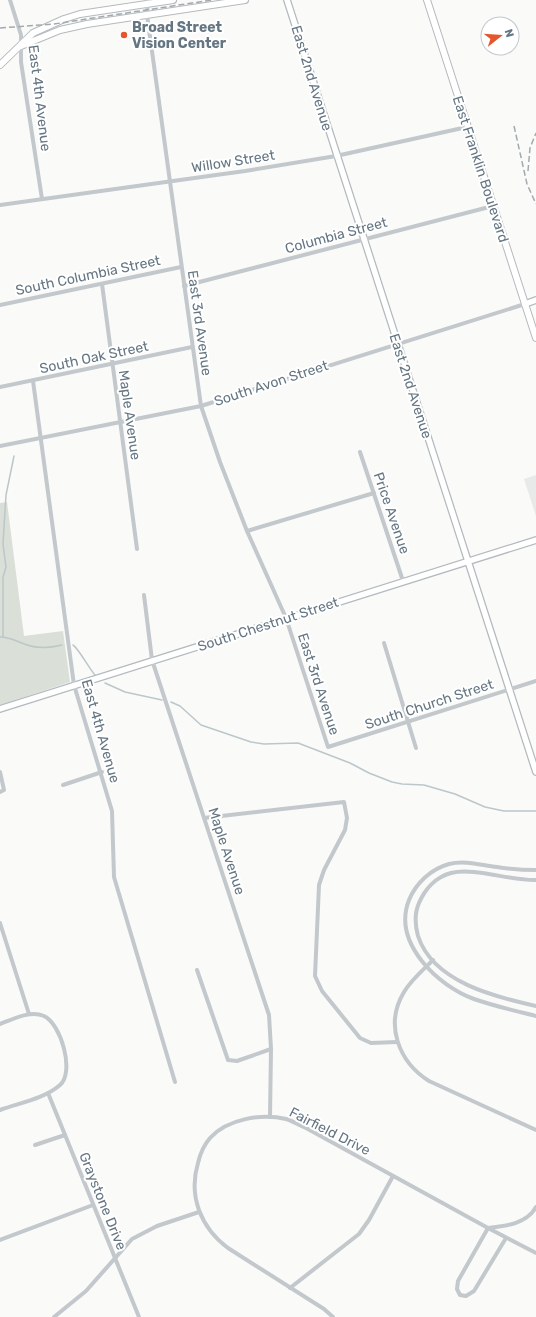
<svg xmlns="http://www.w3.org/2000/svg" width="536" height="1317" viewBox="0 0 536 1317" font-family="Rubik,sans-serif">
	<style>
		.built { fill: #e8e9e9 }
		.green { fill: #dadfd7 }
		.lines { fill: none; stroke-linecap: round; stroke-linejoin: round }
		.stream { stroke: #bbc7cb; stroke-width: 1.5 }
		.secondary-casing { stroke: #b3babf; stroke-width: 8 }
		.primary-casing { stroke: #b5babe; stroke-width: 8 }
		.street { stroke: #c3c8cc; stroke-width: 4 }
		.secondary { stroke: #fff; stroke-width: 5.5 }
		.primary { stroke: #fff; stroke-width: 6 }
		.rail { stroke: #a2aab0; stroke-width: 1.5; stroke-dasharray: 6 3; stroke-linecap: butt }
		.poi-dot { fill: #e4572e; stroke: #fff; stroke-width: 1.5 }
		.labels { text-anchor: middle; stroke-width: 4; stroke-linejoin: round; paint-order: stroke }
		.poi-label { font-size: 14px; font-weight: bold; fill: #657683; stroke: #fff; text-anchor: start }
		.street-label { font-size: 14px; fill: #657683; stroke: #fff }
	</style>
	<rect width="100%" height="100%" fill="#fafaf8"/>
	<path class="built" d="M536 475V516L524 479Z"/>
	<path class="green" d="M7 502 24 636 63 631 70 682 0 705V503Z"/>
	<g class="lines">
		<g class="stream">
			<path d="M0 637C10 637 18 642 27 645 39 649 50 648 62 645"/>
			<path d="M3 637V577L6 567 3 544 6 495 14 456"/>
			<path d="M73 645C78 648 89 668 95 675"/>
			<path d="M105 683 125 692 162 700"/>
			<path d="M171 702 180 706 201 725 251 742 264 744 298 743 350 763 369 773 392 782 402 784 424 785 455 794 485 807 504 811H536"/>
		</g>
		<defs>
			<g id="secondary">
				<path d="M287 0 536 772"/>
				<path d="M525 304 536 300"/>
				<path d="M0 709 536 540"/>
			</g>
			<g id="primary">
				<path d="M427 0 536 338"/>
				<path d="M21 46 60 30 87 24 245 0"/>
				<path d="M0 65 33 33 64 19 80 14 173 0"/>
			</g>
		</defs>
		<use href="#secondary" class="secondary-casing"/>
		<use href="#primary" class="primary-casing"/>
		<g class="street">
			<path d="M10 0 21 35V62L42 199"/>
			<path d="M148 0 147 15 201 406 220 462 247 531 286 618 328 747 536 681"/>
			<path d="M0 205 245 171 336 156 467 127"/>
			<path d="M102 284 137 549"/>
			<path d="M184 286 493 206"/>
			<path d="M0 305 181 267"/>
			<path d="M33 381 74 685 112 811 114 877 175 1082"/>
			<path d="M0 387 192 347"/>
			<path d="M0 446 201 406 525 304"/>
			<path d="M360 452 403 581"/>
			<path d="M247 531 374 493"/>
			<path d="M144 595 152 660 269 1015 271 1049 270 1117"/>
			<path d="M384 643 416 748"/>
			<path d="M0 772 4 790 0 792"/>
			<path d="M63 785 102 772"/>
			<path d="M204 818 344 802 347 818 345 830 324 870 319 885 315 976 322 991 360 1038 371 1043 397 1042"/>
			<path d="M536 870C523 870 510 869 497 867 480 865 465 860 449 864 431 869 416 883 409 900 392 943 438 986 474 999 494 1006 516 1011 536 1016"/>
			<path d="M536 880C511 881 474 867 451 873 436 877 425 889 419 903 414 914 415 925 418 936 433 982 495 997 536 1006"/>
			<path d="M0 923 29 1014"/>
			<path d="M433 960C423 970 411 980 404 992 384 1025 399 1062 429 1081L536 1130"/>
			<path d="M197 970 228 1060 237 1061 271 1049"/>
			<path d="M0 1024C14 1019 30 1010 44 1016 61 1024 75 1072 60 1085 44 1099 19 1103 0 1110"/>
			<path d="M48 1093 139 1317"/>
			<path d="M35 1145 65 1135"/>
			<path d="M506 1238 474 1291 466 1296 460 1295 457 1289 458 1281 488 1228 536 1253"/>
			<path d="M0 1240 93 1205"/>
			<path d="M290 1288 359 1234 369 1220 393 1176"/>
			<path d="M54 1317 86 1291 132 1239 157 1226 199 1212"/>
			<path d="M333 1317 324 1309 228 1248C201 1228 188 1196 198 1163 200 1154 204 1145 210 1138 227 1119 262 1113 286 1119 293 1121 299 1125 306 1128L488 1228C505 1226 527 1224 536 1207"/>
		</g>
		<use href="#secondary" class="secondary"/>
		<use href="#primary" class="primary"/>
		<g class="rail">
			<path d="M0 28 54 24 212 0"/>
			<path d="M514 126 527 184 536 204"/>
			<path d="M528 171 530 148 536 133"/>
		</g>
	</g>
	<circle class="poi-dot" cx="124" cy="35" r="4"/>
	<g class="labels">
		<g class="poi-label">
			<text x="132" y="32">Broad Street<tspan x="132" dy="16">Vision Center</tspan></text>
		</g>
		<g class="street-label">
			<text transform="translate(312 78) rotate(73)" y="5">East 2nd Avenue</text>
			<text transform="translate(40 98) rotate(83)" y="5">East 4th Avenue</text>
			<text transform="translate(233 161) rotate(-9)" y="5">Willow Street</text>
			<text transform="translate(481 169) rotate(72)" y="5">East Franklin Boulevard</text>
			<text transform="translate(336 235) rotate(-15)" y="5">Columbia Street</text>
			<text transform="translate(88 275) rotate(-12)" y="5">South Columbia Street</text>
			<text transform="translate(200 323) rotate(82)" y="5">East 3rd Avenue</text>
			<text transform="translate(94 357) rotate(-12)" y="5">South Oak Street</text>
			<text transform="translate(271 383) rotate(-18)" y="5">South Avon Street</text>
			<text transform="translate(411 386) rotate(72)" y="5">East 2nd Avenue</text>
			<text transform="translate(130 415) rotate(82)" y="5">Maple Avenue</text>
			<text transform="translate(392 513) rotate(71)" y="5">Price Avenue</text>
			<text transform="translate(268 624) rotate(-18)" y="5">South Chestnut Street</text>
			<text transform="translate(319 684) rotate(72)" y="5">East 3rd Avenue</text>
			<text transform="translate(429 704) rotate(-18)" y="5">South Church Street</text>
			<text transform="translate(101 731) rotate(74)" y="5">East 4th Avenue</text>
			<text transform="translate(227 851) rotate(72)" y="5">Maple Avenue</text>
			<text transform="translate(330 1131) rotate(27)" y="5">Fairfield Drive</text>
			<text transform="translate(103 1201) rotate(68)" y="5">Graystone Drive</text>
		</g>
	</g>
	<g transform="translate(500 36) rotate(73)"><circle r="19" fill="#ffffff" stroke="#c1c8cd"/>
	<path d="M0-3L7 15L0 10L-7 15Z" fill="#e4572e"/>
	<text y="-6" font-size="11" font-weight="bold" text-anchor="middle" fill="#657683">N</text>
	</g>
</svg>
